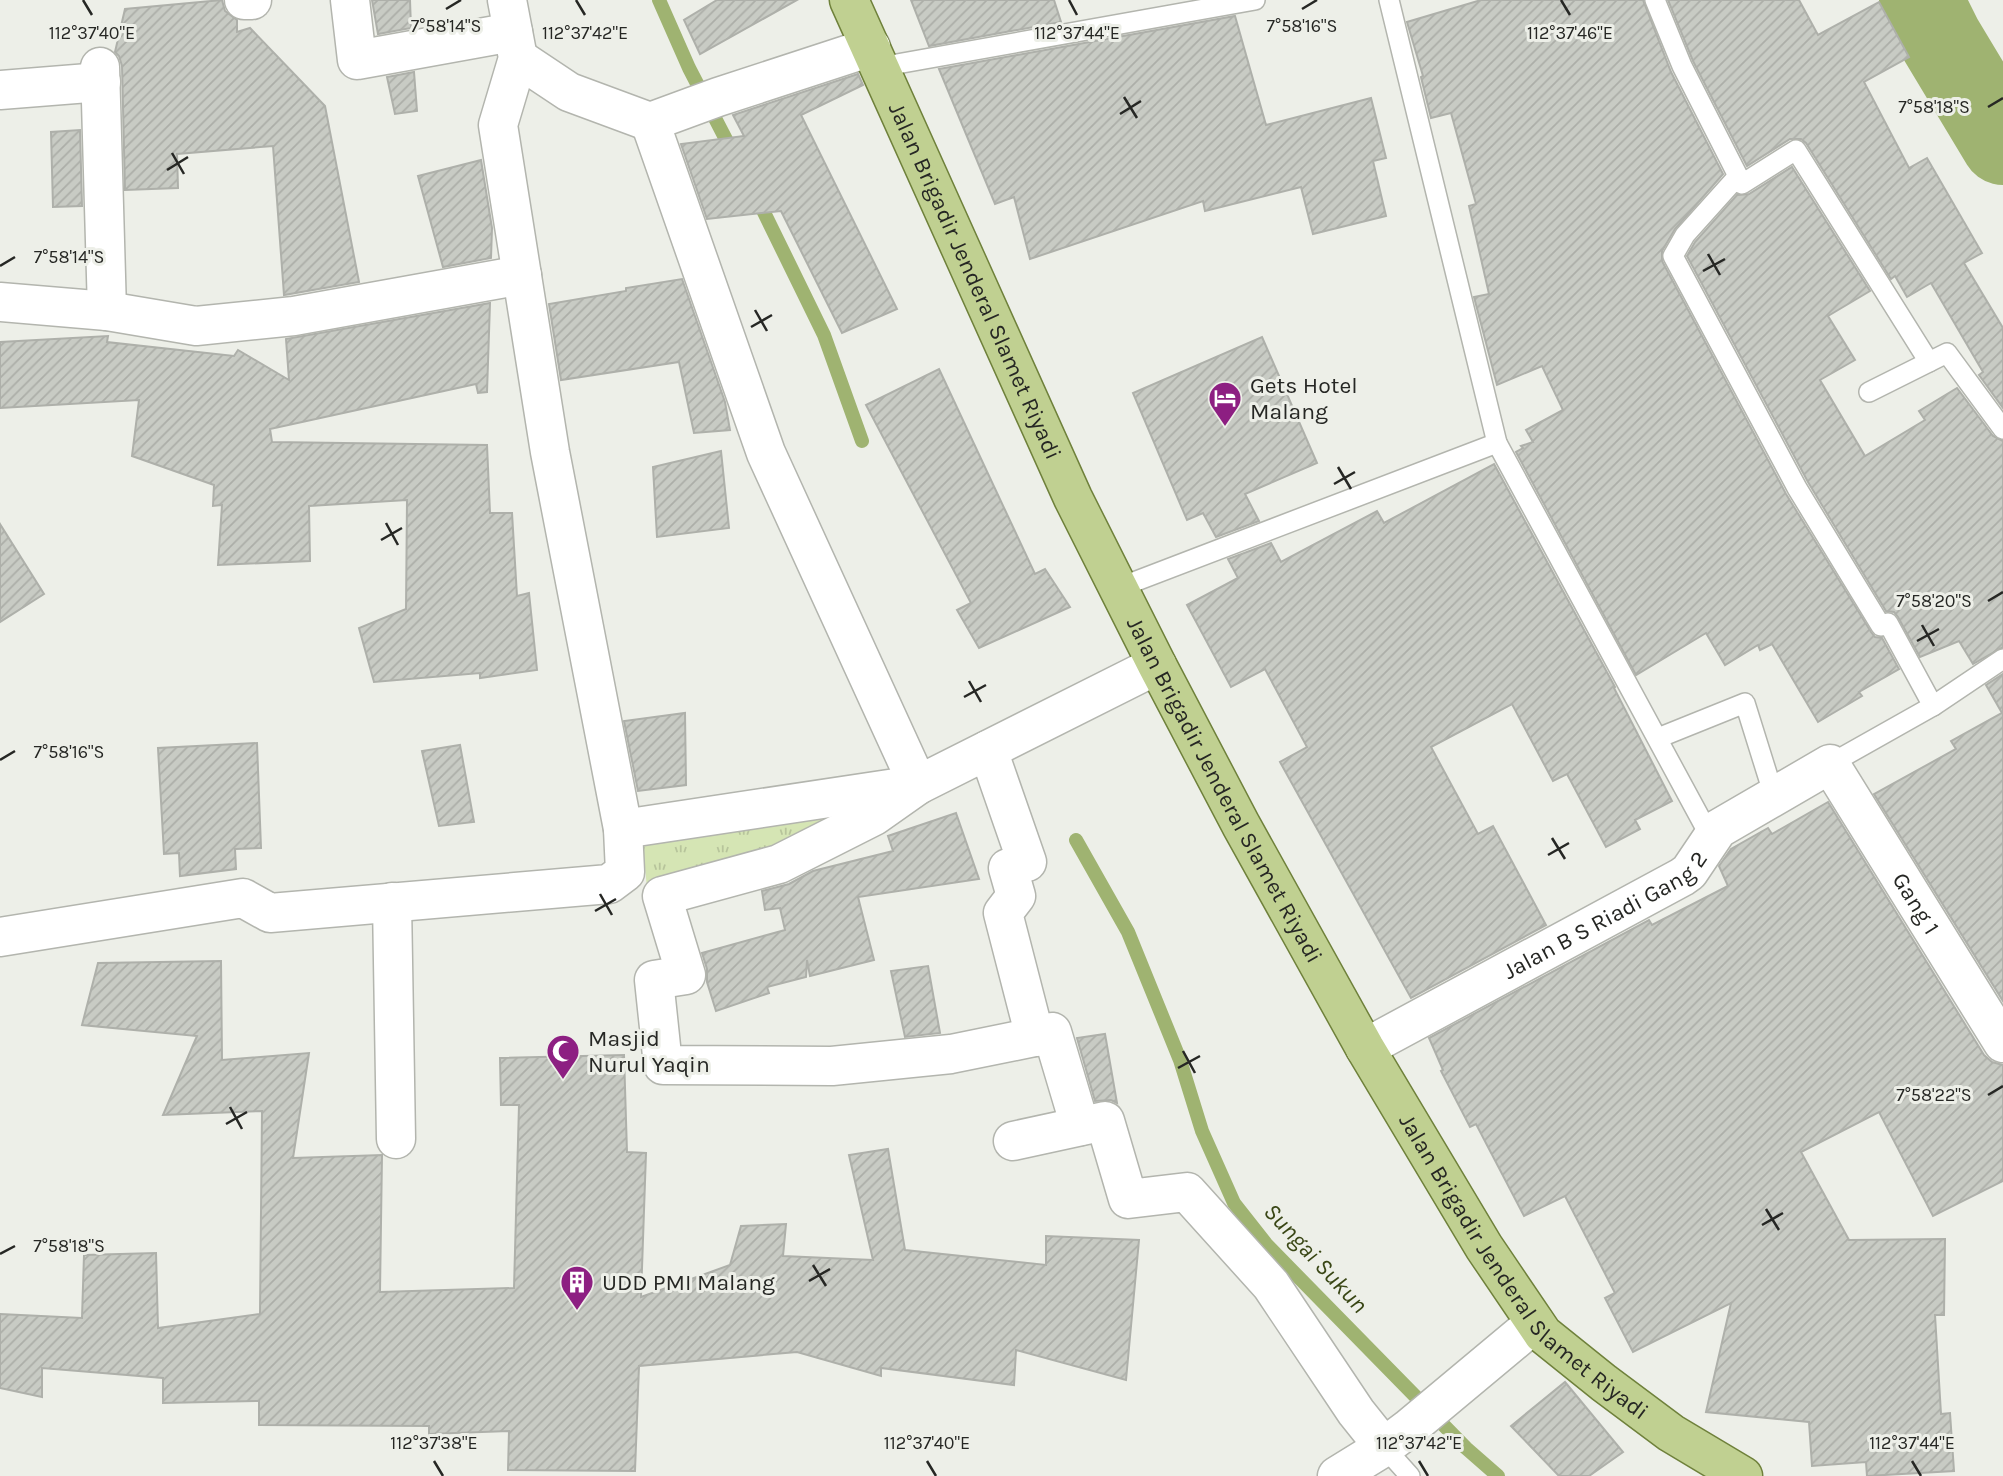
<svg xmlns="http://www.w3.org/2000/svg" width="2003" height="1476" viewBox="0 0 2003 1476" font-family="Karla,sans-serif">
	<style>
		.park { fill: url(#park-tufts) }
		.lines { fill: none; stroke-linecap: round; stroke-linejoin: round }
		.stream { stroke: #9fb371; stroke-width: 14 }
		.river { stroke: #9fb371; stroke-width: 84 }
		.building { fill: url(#building-hatch); stroke: #aeb0aa; stroke-width: 2 }
		.service-casing { stroke: #b3b5ae; stroke-width: 22 }
		.minor-casing { stroke: #b3b5ae; stroke-width: 41 }
		.tertiary-casing { stroke: #b3b5ae; stroke-width: 41 }
		.primary-casing { stroke: #6f813b; stroke-width: 41 }
		.service { stroke: #fff; stroke-width: 19 }
		.minor { stroke: #fff; stroke-width: 38 }
		.tertiary { stroke: #fff; stroke-width: 38 }
		.primary { stroke: #c0d091; stroke-width: 38 }
		.ticks { fill: none; stroke: #262724; stroke-width: 2.5 }
		.labels { text-anchor: middle; stroke-width: 6; stroke-linejoin: round; paint-order: stroke }
		.street-label { font-size: 23px; fill: #262724; stroke: #edefe8 }
		.poi-label { font-size: 23px; fill: #262724; stroke: #edefe8; text-anchor: start }
		.water-label { font-size: 24px; font-style: italic; fill: #394615; stroke: #edefe8 }
		.ticks-label { font-size: 18px; text-anchor: middle; fill: #262724; stroke: #edefe8; stroke-width: 6; stroke-linejoin: round; paint-order: stroke }
	</style>
	<defs>
		<pattern id="park-tufts" width="24" height="20" patternUnits="userSpaceOnUse" patternTransform="scale(1.75)"><rect width="24" height="20" fill="#d5e5b4"/><path d="M3 7l-1-3M5 7V3M7 7l1-3M15 17l-1-3M17 17v-4M19 17l1-3" fill="none" stroke="#b7c49b"/></pattern>
		<pattern id="building-hatch" width="6" height="6" patternUnits="userSpaceOnUse" patternTransform="scale(1.75)"><rect width="6" height="6" fill="#c8cbc4"/><path d="M-1 1l2-2M0 6l6-6M5 7l2-2" fill="none" stroke="#acaea8"/></pattern>
	</defs>
	<rect width="100%" height="100%" fill="#edefe8"/>
	<path class="park" d="M867 797 780 859 647 888 642 837Z"/>
	<g class="lines">
		<g class="stream">
			<path d="M659 0 689 68 733 153"/>
			<path d="M756 196 824 335 862 441"/>
			<path d="M1076 840 1128 932 1180 1060 1202 1131 1234 1203 1267 1245 1466 1448 1498 1476"/>
		</g>
		<path class="river" d="M1921 0 1941 40 2003 143"/>
	</g>
	<g class="building">
		<path d="M222 0 225 11 237 20V32L250 28 325 106 359 282 284 295 273 146 177 154 178 188 125 190 122 66 119 56 115 52 125 9Z"/>
		<path d="M372 0H410L411 28 378 34Z"/>
		<path d="M717 0H797L700 54 684 20Z"/>
		<path d="M911 0H1054L1061 22 929 46Z"/>
		<path d="M1481 0H1643L1671 72 1723 174 1675 229 1662 251V261L1786 494 1871 632 1875 637 1882 638 1899 669 1859 692 1862 696 1818 722 1772 644 1760 650 1758 645 1725 665 1706 633 1636 675 1516 452 1523 448 1521 446 1533 442 1526 430 1563 410 1542 366 1497 385 1474 297 1489 294 1469 206 1476 204 1451 113 1431 118 1421 77 1423 76 1407 22Z"/>
		<path d="M1668 0H1799L1818 35 1879 2 1909 57 1864 82 1909 168 1927 158 1982 253 1964 263 2003 328V408L1979 375 1983 372 1931 283 1907 297 1895 276 1891 279 1806 143 1801 139H1790L1747 166 1693 61Z"/>
		<path d="M1235 16 1266 125 1371 98 1386 158 1373 161 1386 216 1313 234 1301 187 1205 211 1203 201 1030 259 1014 197 995 204 939 69Z"/>
		<path d="M414 72 417 111 395 114 387 77Z"/>
		<path d="M858 74 863 85 801 115 897 309 842 333 781 211 707 219 681 144 744 136 733 115Z"/>
		<path d="M80 130 82 206 53 207 51 132Z"/>
		<path d="M481 160 492 228 491 258 443 267 418 176Z"/>
		<path d="M1792 167 1870 291 1828 316 1855 360 1820 380 1865 456 1925 420 1919 411 1957 388 1993 436 2003 441V647L1973 664 1959 641 1920 657 1898 617 1894 612 1886 611 1808 482 1687 256 1695 242 1737 195 1749 194Z"/>
		<path d="M682 279 725 402 730 430 694 433 679 362 561 380 549 304 626 291V288Z"/>
		<path d="M490 303 487 392 478 393 476 384 270 429 272 442 487 445 490 513H512L517 596 529 593 537 670 480 678V673L374 682 359 628 406 609 407 500 309 506 310 561 218 565 222 505 213 506 214 485 132 456 139 400 0 408V342L108 336 107 342 234 356 238 350 289 380 286 339Z"/>
		<path d="M1262 337 1317 463 1245 494 1259 521 1216 537 1203 513 1187 520 1133 393Z"/>
		<path d="M939 369 1035 574 1045 569 1070 607 979 648 957 610 971 603 866 405Z"/>
		<path d="M721 451 729 528 657 537 653 467Z"/>
		<path d="M1494 464 1615 687 1614 688 1672 801 1635 820 1640 829 1606 847 1567 774 1553 781 1512 704 1431 747 1478 834 1493 826 1546 925 1411 998 1280 762 1307 747 1265 669 1231 687 1187 605 1238 578 1228 559 1271 543 1281 562 1377 511 1384 523Z"/>
		<path d="M0 524 44 594 0 622Z"/>
		<path d="M2003 674V1001L1874 794 1956 749 1951 741 2002 713 1986 685Z"/>
		<path d="M685 713 686 785 638 791 624 721Z"/>
		<path d="M257 743 261 848 235 849 236 869 180 876 179 853 164 854 158 748Z"/>
		<path d="M460 745 474 822 439 826 422 751Z"/>
		<path d="M1828 802 1984 1055 1992 1062 2003 1065V1181L1933 1216 1879 1112 1801 1152 1849 1240 1945 1239 1944 1315H1935L1941 1414 1950 1413 1954 1471 1867 1476 1866 1462 1812 1466 1809 1422 1706 1412 1731 1303 1633 1352 1605 1298 1615 1293 1565 1196 1524 1216 1476 1124 1470 1127 1441 1071 1443 1070 1429 1038 1649 920 1652 925 1728 886 1719 866 1731 849 1768 828 1772 834Z"/>
		<path d="M956 813 979 879 858 897 874 960 810 976 807 960 806 977 767 987 769 993 716 1011 707 982V969L702 953 785 930 780 908 765 910 762 891 789 884 813 871 893 851 888 836Z"/>
		<path d="M221 961 222 1060 309 1053 293 1158 382 1155 380 1292 514 1288 519 1105H501L500 1058 624 1055 627 1152 646 1153 641 1297 730 1265 741 1226 786 1224 783 1256 873 1260 849 1155 888 1149 905 1250 1046 1265V1236L1139 1240 1126 1380 1016 1350 1014 1385 881 1368V1376L797 1352 639 1366 635 1471 508 1470 509 1431 429 1434V1426L259 1425V1401L163 1403V1378L42 1368V1397L0 1388V1314L82 1318 84 1255 156 1253 158 1328 260 1314 262 1111 163 1115 197 1036 82 1025 98 963Z"/>
		<path d="M928 966 940 1033 905 1037 891 971Z"/>
		<path d="M1105 1034 1117 1103 1111 1100 1095 1101 1077 1038Z"/>
		<path d="M1565 1382 1623 1452 1589 1476H1559L1511 1426Z"/>
	</g>
	<g class="lines">
		<defs>
			<g id="service">
				<path d="M1389 0 1497 443 1711 838"/>
				<path d="M1655 0 1682 66 1738 176"/>
				<path d="M880 67 1255 0"/>
				<path d="M1929 362 1796 150 1742 184 1738 176 1685 235 1673 256 1797 488 1881 626 1888 623 1933 706"/>
				<path d="M1869 392 1947 353 2003 429"/>
				<path d="M1118 588 1497 443"/>
				<path d="M1658 738 1745 703 1774 796"/>
				<path d="M1830 764 1933 706 2003 659"/>
				<path d="M1384 1447 1410 1476"/>
			</g>
			<g id="minor">
				<path d="M244 0H252"/>
				<path d="M350 0 357 60 513 32"/>
				<path d="M871 47 718 97 650 122 766 453 918 785"/>
				<path d="M518 58 569 92 650 122"/>
				<path d="M100 67 107 311"/>
				<path d="M0 90 101 82"/>
				<path d="M0 302 107 311 196 326 294 316 522 275"/>
				<path d="M988 750 1027 862 1008 868 1016 896 1003 913 1035 1037 1052 1032 1080 1126"/>
				<path d="M623 829 909 786"/>
				<path d="M392 902 396 1139"/>
				<path d="M0 937 243 898 270 913 609 884 625 872 623 829 550 452 498 125 518 58 507 0"/>
				<path d="M1035 1037 951 1054 832 1066 663 1065 654 980 686 975 662 896 779 864 874 816 918 785 1157 665"/>
				<path id="s1" d="M1365 1048 1682 877 1689 872 1718 829 1830 764 2003 1043"/>
				<path d="M1013 1141 1105 1121 1128 1199 1187 1192 1271 1285 1356 1412 1384 1447"/>
			</g>
			<path id="tertiary" d="M1337 1476 1384 1447 1408 1429 1535 1323"/>
			<g id="primary">
				<path id="s2" d="M849 0 1073 498 1157 665 1241 825 1365 1048 1484 1247 1543 1334 1604 1383 1671 1433 1743 1476"/>
			</g>
		</defs>
		<use href="#service" class="service-casing"/>
		<use href="#minor" class="minor-casing"/>
		<use href="#tertiary" class="tertiary-casing"/>
		<use href="#primary" class="primary-casing"/>
		<use href="#service" class="service"/>
		<use href="#minor" class="minor"/>
		<use href="#tertiary" class="tertiary"/>
		<use href="#primary" class="primary"/>
	</g>
	<path class="ticks" d="M83 0 92 15M576 0 585 15M1069 0 1077 15M1561 0 1570 15M446 9 461 0M1302 9 1317 0M1124 97 1137 118M1988 107 2003 98M1120 114 1141 101M172 153 184 174M167 170 188 157M1708 254 1720 275M0 266 15 257M1703 271 1725 259M755 310 767 331M751 327 772 315M1338 467 1351 489M1334 484 1355 472M386 523 398 545M381 540 402 528M1988 601 2003 592M1922 625 1934 646M1917 641 1939 629M969 681 981 702M964 697 986 685M0 760 15 751M1552 838 1565 859M1548 855 1569 843M600 894 612 915M595 911 616 899M1183 1051 1195 1073M1178 1068 1200 1056M1988 1095 2003 1086M230 1107 242 1129M226 1124 247 1112M1766 1209 1779 1230M1762 1225 1783 1213M0 1254 15 1246M813 1265 826 1286M809 1281 830 1269M434 1461 443 1476M927 1461 936 1476M1419 1461 1428 1476M1912 1461 1921 1476"/>
	<defs>
		<symbol id="hotel-pin" viewBox="-11 -11 22 30"><path d="M0 17L-7.5 6A9.5 9.5 0 1 1 7.5 6Z" fill="#8d1f82" stroke="#edefe8"/><path d="M-6-4.5h1.5V1H6V5H4.5V3h-9V5H-6ZM-4 0a1.8 1.8 0 1 1 3.6 0ZM.5 0V-2.5h3Q6-2.5 6 0Z" fill="#fff"/></symbol>
		<symbol id="mosque-pin" viewBox="-11 -11 22 30"><path d="M0 17L-7.5 6A9.5 9.5 0 1 1 7.5 6Z" fill="#8d1f82" stroke="#edefe8"/><path d="M3.5-4.9A6 6 0 1 0 3.5 4.9A5 5 0 1 1 3.5-4.9Z" fill="#fff"/></symbol>
		<symbol id="building-pin" viewBox="-11 -11 22 30"><path d="M0 17L-7.5 6A9.5 9.5 0 1 1 7.5 6Z" fill="#8d1f82" stroke="#edefe8"/><path d="M-4-6H4V6H1V3H-1V6H-4ZM-2.5-4.3h1.7v1.8h-1.7ZM.8-4.3h1.7v1.8H.8ZM-2.5-1h1.7V.8h-1.7ZM.8-1h1.7V.8H.8Z" fill="#fff"/></symbol>
	</defs>
	<g fill-rule="evenodd">
		<use href="#hotel-pin" x="1206" y="379" width="38" height="52"/>
		<use href="#mosque-pin" x="544" y="1032" width="38" height="52"/>
		<use href="#building-pin" x="558" y="1263" width="38" height="52"/>
	</g>
	<g class="labels">
		<g class="street-label">
			<text dy="8" stroke="none"><textPath href="#s2" startOffset="308">Jalan Brigadir Jenderal Slamet Riyadi</textPath></text>
			<text dy="8" stroke="none"><textPath href="#s2" startOffset="875">Jalan Brigadir Jenderal Slamet Riyadi</textPath></text>
			<text dy="8" stroke="none"><textPath href="#s1" startOffset="714">Gang 1</textPath></text>
			<text dy="8" stroke="none"><textPath href="#s1" startOffset="275">Jalan B S Riadi Gang 2</textPath></text>
			<text dy="8" stroke="none"><textPath href="#s2" startOffset="1442">Jalan Brigadir Jenderal Slamet Riyadi</textPath></text>
		</g>
		<g class="poi-label">
			<text x="1250" y="393">Gets Hotel<tspan x="1250" dy="26">Malang</tspan></text>
			<text x="588" y="1046">Masjid<tspan x="588" dy="26">Nurul Yaqin</tspan></text>
			<text x="602" y="1290">UDD PMI Malang</text>
		</g>
		<g class="water-label">
			<text transform="translate(1316 1258) rotate(47)" y="8">Sungai Sukun</text>
		</g>
	</g>
	<g class="ticks-label">
		<text x="446" y="32">7°58'14"S</text>
		<text x="1302" y="32">7°58'16"S</text>
		<text x="1077" y="39">112°37'44"E</text>
		<text x="1570" y="39">112°37'46"E</text>
		<text x="92" y="39">112°37'40"E</text>
		<text x="585" y="39">112°37'42"E</text>
		<text x="1934" y="113">7°58'18"S</text>
		<text x="69" y="263">7°58'14"S</text>
		<text x="1934" y="607">7°58'20"S</text>
		<text x="69" y="758">7°58'16"S</text>
		<text x="1934" y="1101">7°58'22"S</text>
		<text x="69" y="1252">7°58'18"S</text>
		<text x="434" y="1449">112°37'38"E</text>
		<text x="927" y="1449">112°37'40"E</text>
		<text x="1419" y="1449">112°37'42"E</text>
		<text x="1912" y="1449">112°37'44"E</text>
	</g>
</svg>
